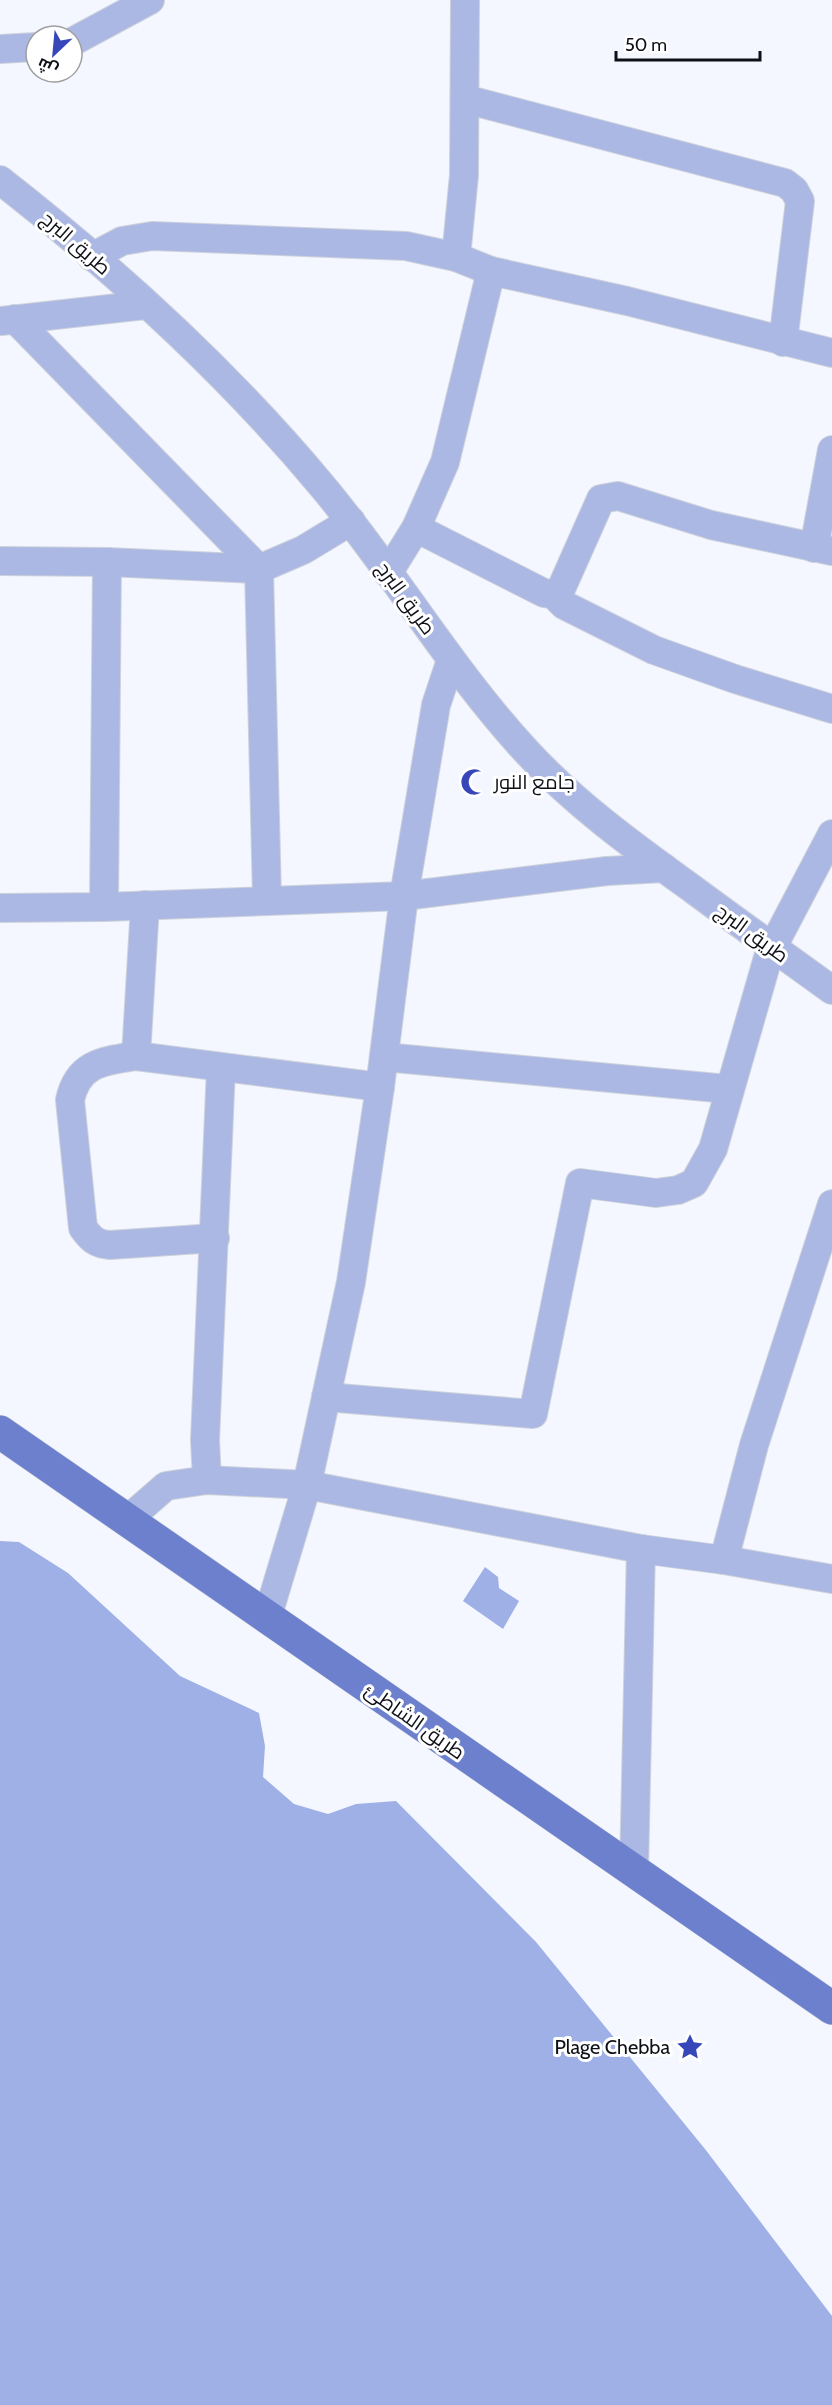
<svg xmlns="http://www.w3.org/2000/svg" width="832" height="2405" viewBox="0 0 832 2405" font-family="Cabin,Cairo,sans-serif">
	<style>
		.water { fill: #9fb0e6 }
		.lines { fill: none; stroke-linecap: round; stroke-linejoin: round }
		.minor-casing { stroke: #cfd2da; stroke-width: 30 }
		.major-casing { stroke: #cfd2da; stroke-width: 34 }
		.minor { stroke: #aab8e3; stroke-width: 28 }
		.major { stroke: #6c80cd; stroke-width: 33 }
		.labels { text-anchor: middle; stroke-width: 6; stroke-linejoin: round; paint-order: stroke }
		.street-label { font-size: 20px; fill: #0e1017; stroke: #fff }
		.poi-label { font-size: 20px; fill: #0e1017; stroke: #fff; text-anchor: start }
	</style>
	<rect width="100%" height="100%" fill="#f4f7ff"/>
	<g class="water">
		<path d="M0 1541 19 1542 68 1573 180 1676 259 1713 265 1746 263 1777 294 1804 328 1814 356 1804 396 1801 536 1942 705 2149 832 2316V2405H0Z"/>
		<path d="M485 1567 498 1577 499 1588 519 1601 503 1629 463 1601Z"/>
	</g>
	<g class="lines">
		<defs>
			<g id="minor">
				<path d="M72 42 150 0"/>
				<path d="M0 49 36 47"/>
				<path d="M465 99 785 183 794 190 800 201 783 342"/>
				<path d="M0 180C115 270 230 375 323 487 395 573 451 670 527 752 576 805 636 848 694 890 740 924 786 957 832 990"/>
				<path d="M92 257 122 241 152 236 406 246 456 257 491 271 627 301 832 353"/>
				<path d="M456 257 464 175 465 0"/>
				<path d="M15 319 259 569 267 899"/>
				<path d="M1 321 145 305"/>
				<path d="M416 528 544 593 553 594 561 589 601 499 618 496 711 525 832 551"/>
				<path d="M814 548 832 450"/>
				<path d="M0 561 107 562 259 569 303 550 351 521"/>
				<path d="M388 573 416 528 445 462 491 271"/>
				<path d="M553 594 564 605 654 650 735 679 832 709"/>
				<path d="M104 907 107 562"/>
				<path d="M0 908 104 907 404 896 607 871 664 868"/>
				<path d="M136 1056 145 905"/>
				<path d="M384 1057 728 1089"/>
				<path d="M215 1238 110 1245C96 1244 91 1239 83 1228L70 1100C78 1063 103 1061 136 1056L380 1087"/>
				<path d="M326 1397 533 1414 580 1183 656 1193 678 1190 694 1183 713 1149 769 954 832 834"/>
				<path d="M207 1480 205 1440 221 1068"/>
				<path d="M127 1520 166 1486 207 1480 307 1485 641 1549 724 1560 832 1579"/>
				<path d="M724 1560 754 1445 832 1204"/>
				<path d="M267 1618 307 1485 351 1282 380 1087 404 896 436 705 451 660"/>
				<path d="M634 1871 641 1549"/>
			</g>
			<path id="major" d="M0 1432 832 2008"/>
		</defs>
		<use href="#minor" class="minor-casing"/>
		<use href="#major" class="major-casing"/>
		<use href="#minor" class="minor"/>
		<use href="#major" class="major"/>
	</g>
	<defs>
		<symbol id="mosque-bare" viewBox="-9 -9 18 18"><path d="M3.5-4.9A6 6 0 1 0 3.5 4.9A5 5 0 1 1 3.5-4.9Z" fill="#3747ba" stroke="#fff" stroke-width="2.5" paint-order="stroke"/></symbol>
		<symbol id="sight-bare" viewBox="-9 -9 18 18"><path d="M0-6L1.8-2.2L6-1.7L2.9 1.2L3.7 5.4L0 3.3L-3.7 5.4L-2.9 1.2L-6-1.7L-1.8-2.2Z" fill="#3747ba" stroke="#fff" stroke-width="2.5" paint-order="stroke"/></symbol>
	</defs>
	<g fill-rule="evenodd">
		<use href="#mosque-bare" x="455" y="763" width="38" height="38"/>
		<use href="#sight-bare" x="671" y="2028" width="38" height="38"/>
	</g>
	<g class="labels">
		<g class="street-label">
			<text transform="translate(76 243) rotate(41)" y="7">طريق البرج</text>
			<text transform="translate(406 598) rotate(54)" y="7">طريق البرج</text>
			<text transform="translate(752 933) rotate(36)" y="7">طريق البرج</text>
			<text transform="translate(415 1721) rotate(35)" y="7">طريق الشاطئ</text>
		</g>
		<g class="poi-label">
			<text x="494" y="789">جامع النور</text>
			<text x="670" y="2054" text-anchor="end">Plage Chebba</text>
		</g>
	</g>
	<g transform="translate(54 54) rotate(206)"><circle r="28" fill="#ffffff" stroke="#9f9fa2" stroke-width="1.5"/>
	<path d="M0-4.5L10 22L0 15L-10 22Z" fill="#3747ba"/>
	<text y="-9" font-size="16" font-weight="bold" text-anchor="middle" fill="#0e1017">ش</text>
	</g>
	<path d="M616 51v9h144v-9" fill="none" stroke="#0e1017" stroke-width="3"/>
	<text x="625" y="51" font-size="18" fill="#0e1017" stroke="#ffffff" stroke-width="4.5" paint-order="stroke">50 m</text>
</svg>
